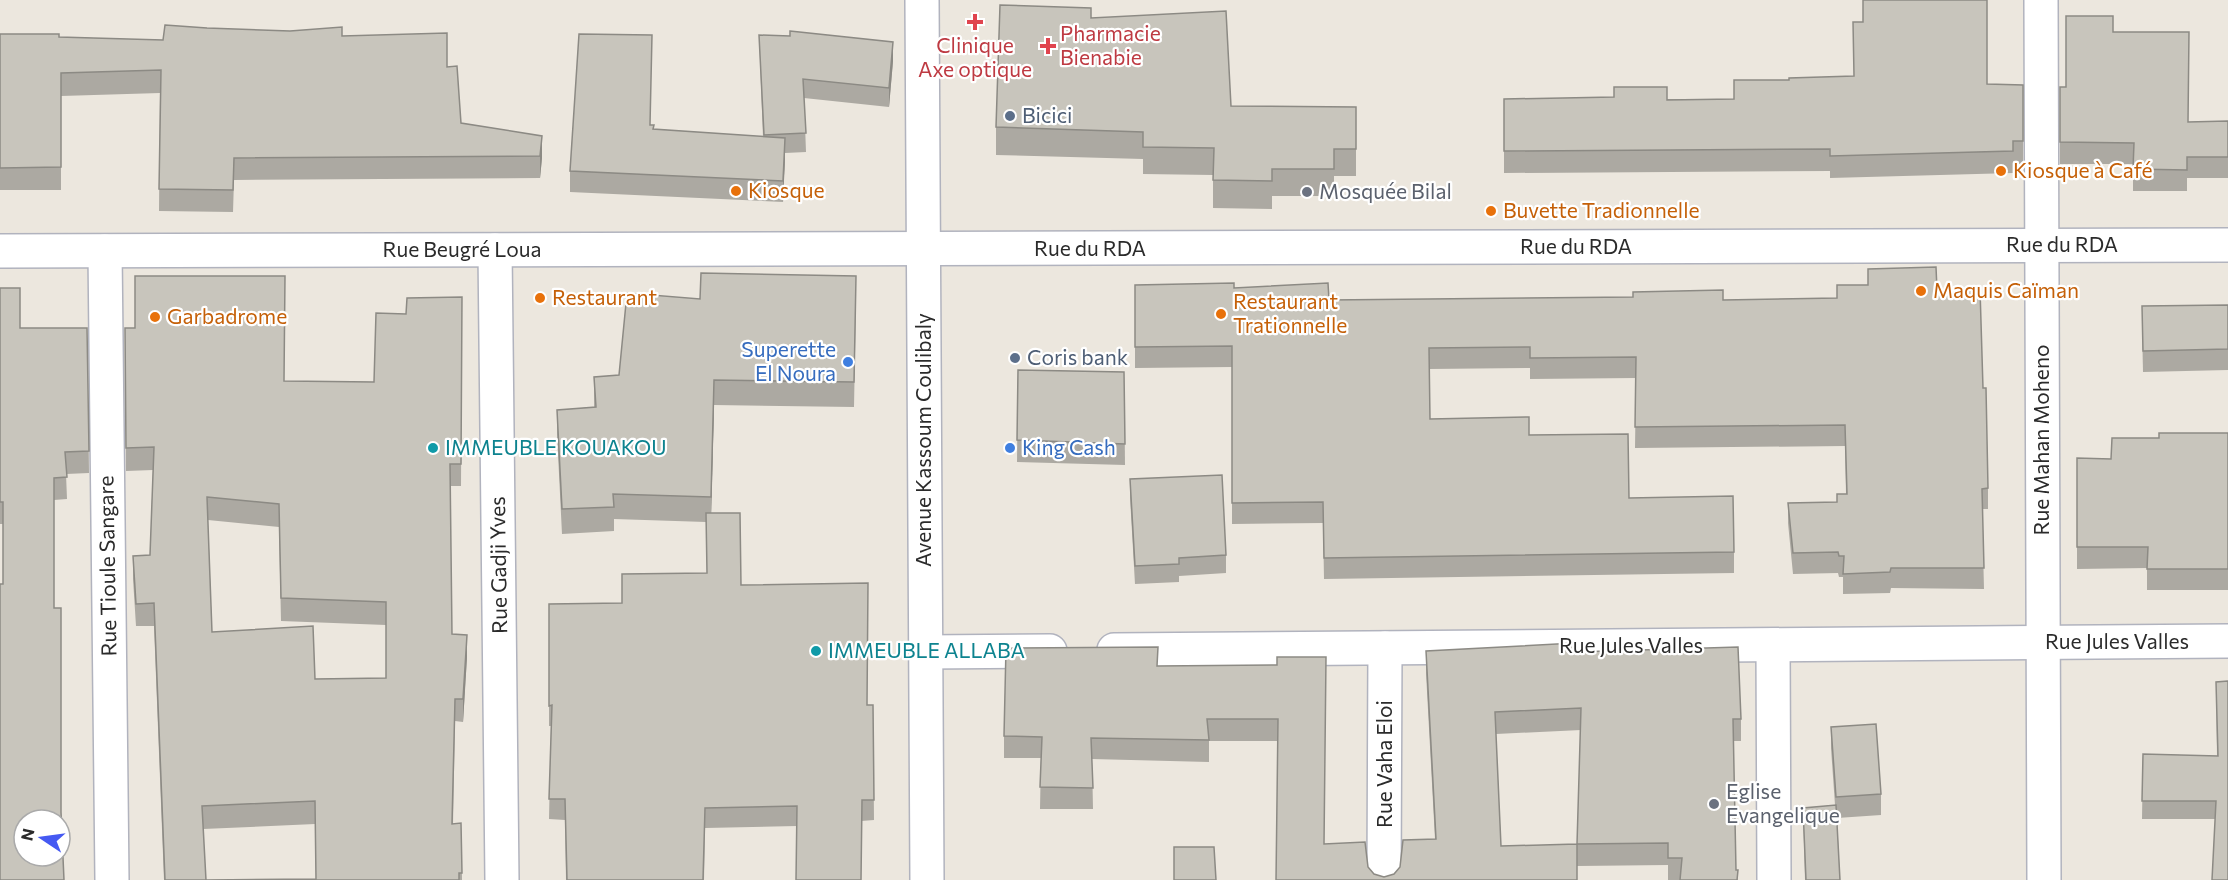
<svg xmlns="http://www.w3.org/2000/svg" width="2228" height="880" viewBox="0 0 2228 880" font-family="Commissioner,sans-serif">
	<style>
		.lines { fill: none; stroke-linecap: round; stroke-linejoin: round }
		.minor-casing { stroke: #b1b3be; stroke-width: 36 }
		.tertiary-casing { stroke: #b1b3be; stroke-width: 36 }
		.minor { stroke: #fff; stroke-width: 33 }
		.tertiary { stroke: #fff; stroke-width: 33 }
		.wall { fill: #aca9a2; fill-rule: evenodd }
		.shaded-wall { fill: #8c8a84 }
		.building { fill: #c8c5bc; stroke: #8c8a84; stroke-width: 1.5; fill-rule: evenodd }
		.health-dot { fill: #e0444e; stroke: #fff; stroke-width: 2 }
		.service-dot { fill: #5c6f8a; stroke: #fff; stroke-width: 2 }
		.food-dot { fill: #e8710a; stroke: #fff; stroke-width: 2 }
		.worship-dot { fill: #6b7280; stroke: #fff; stroke-width: 2 }
		.shop-dot { fill: #3f7fe0; stroke: #fff; stroke-width: 2 }
		.culture-dot { fill: #0f9aa8; stroke: #fff; stroke-width: 2 }
		.labels { text-anchor: middle; stroke-width: 4.5; stroke-linejoin: round; paint-order: stroke }
		.health-label { font-size: 21px; fill: #be3a42; stroke: #fff; text-anchor: start }
		.service-label { font-size: 21px; fill: #4e5e75; stroke: #fff; text-anchor: start }
		.food-label { font-size: 21px; fill: #c56008; stroke: #fff; text-anchor: start }
		.worship-label { font-size: 21px; fill: #5b616d; stroke: #fff; text-anchor: start }
		.street-label { font-size: 21px; fill: #2b2b2b; stroke: #fff }
		.shop-label { font-size: 21px; fill: #366cbe; stroke: #fff; text-anchor: end }
		.culture-label { font-size: 21px; fill: #0d838f; stroke: #fff; text-anchor: start }
	</style>
	<rect width="100%" height="100%" fill="#ece7de"/>
	<g class="lines">
		<defs>
			<g id="minor">
				<path d="M2041 0 2044 880"/>
				<path d="M495 250 502 880"/>
				<path d="M0 251 2228 245"/>
				<path d="M105 251 112 880"/>
				<path d="M1773 645 1774 880"/>
				<path d="M1114 650 2228 641"/>
				<path d="M925 652 1050 651"/>
				<path d="M1384 880 1385 648"/>
			</g>
			<path id="tertiary" d="M922 0 927 880"/>
		</defs>
		<use href="#minor" class="minor-casing"/>
		<use href="#tertiary" class="tertiary-casing"/>
		<use href="#minor" class="minor"/>
		<use href="#tertiary" class="tertiary"/>
	</g>
	<g class="wall">
		<path d="M1091 18 1231 106 1356 107V176H1334V196H1272V209L1213 208V175L1143 174V159L996 155V127Z"/>
		<path d="M207 28 342 36 447 67 461 123 542 136V158L540 178 234 180 233 212 159 211 160 93 61 96V190H0V34L59 37 163 40Z"/>
		<path d="M2113 32 2188 122 2228 121V178H2187V191H2133V164H2060V87H2066Z"/>
		<path d="M759 35 893 61 889 107 804 98 806 152 785 153 783 202 570 192V171L650 125 654 129 763 137Z"/>
		<path d="M1987 84 2023 85V164H2013V173L1830 178V171L1504 173V99H1734Z"/>
		<path d="M1135 285 1234 288 1329 300H1723L1837 298 1937 290 1983 388 1988 488V509H1982L1984 589 1891 588 1890 593 1843 594V577H1839L1838 573 1793 574 1788 523V503L1837 502 1846 494 1845 446 1635 448 1636 378 1530 379V368L1429 369 1430 419 1529 435 1629 498 1734 552V573L1324 579 1323 523 1232 524V367L1135 368Z"/>
		<path d="M0 288 20 328H87L89 473 66 474 67 499 54 500V608L61 814 3 584V524H0Z"/>
		<path d="M462 297 461 486H450L452 634 467 657 463 722 455 721 453 824 461 823 462 880H164L154 626H136L133 579V556L150 555 153 470 126 471 125 328 284 381 374 382 406 314ZM208 520 279 527 281 621 386 625V678L315 679 212 632ZM315 824 316 879 206 880 203 829Z"/>
		<path d="M700 299 856 300 854 407 714 405 711 513 741 585 867 705H873L874 820 797 826 705 828 704 880H566L565 820 549 819 551 726H549V604L622 603 707 573 706 522 614 519V531L562 534 557 434V410L594 407V377L619 375Z"/>
		<path d="M2228 305V370L2143 372 2142 327Z"/>
		<path d="M1018 370 1124 372 1125 465 1017 462Z"/>
		<path d="M2228 433V590H2147V568L2077 569V458L2111 459 2159 438Z"/>
		<path d="M1130 479 1226 555V573L1179 576V582L1135 584 1130 497Z"/>
		<path d="M1426 651 1575 652 1741 719V741H1733L1736 870 1738 880H1668V865L1577 866V880H1276L1278 741H1209V762L1092 759 1093 809H1040L1041 758H1004V736L1158 666 1277 665 1324 844 1368 867 1374 874 1384 877 1394 874 1435 839 1426 673ZM1581 730 1577 844 1501 846 1496 734Z"/>
		<path d="M2228 681 2215 819H2142L2143 754 2217 756 2216 682Z"/>
		<path d="M1831 727 1881 794V815L1837 818 1840 880H1805L1803 808 1835 805 1831 748Z"/>
	</g>
	<g class="shaded-wall">
		<path d="M893 42V61L889 107V88Z"/>
		<path d="M542 136V158L540 178V156Z"/>
		<path d="M785 138V159L783 202V181Z"/>
		<path d="M714 380V405L711 522V497Z"/>
		<path d="M467 635V657L463 722V699Z"/>
	</g>
	<g class="building">
		<path d="M1863 0H1987V84L2023 85V141H2013V151L1830 156V149L1504 151V99L1614 97V87H1667V100L1734 99V80H1789V78L1854 76 1853 22H1863Z"/>
		<path d="M1000 5 1091 8V18L1226 11 1231 106 1356 107V149H1334V169H1272V181L1213 180 1214 148 1143 147V132L996 127Z"/>
		<path d="M2066 16H2113V32H2189L2188 122 2228 121V157H2187V170L2133 169 2134 143 2060 142V87H2066Z"/>
		<path d="M165 25 207 28 290 31 342 27V36L447 33V67L457 66 461 123 542 136 540 156 234 158 233 190 159 189 161 70 61 73V167L0 168V34H59V37L163 40Z"/>
		<path d="M790 31 893 42 889 88 803 79 806 133 764 135 759 35 790 36Z"/>
		<path d="M579 34 652 35 650 125H654L653 129 785 138 783 181 570 171Z"/>
		<path d="M1936 267 1937 290 1980 289 1983 388H1986L1988 488 1982 489 1984 568H1891L1890 572 1843 574 1844 556H1839L1838 552 1793 553 1788 503 1837 502V494H1847L1845 425 1635 427 1636 357 1530 358V347L1429 348 1430 419 1529 417V435L1628 434 1629 498 1733 496 1734 552 1324 558 1323 502 1232 503V346L1135 347V285L1234 283V288L1328 283 1329 300 1633 297V292L1723 290V300L1837 298V285H1868V269Z"/>
		<path d="M701 273 856 276 854 382 714 380 711 497 613 494 614 507 562 509 557 410 596 407 594 377 619 375 627 293 700 299Z"/>
		<path d="M135 276H285L284 381 374 382 376 313 406 314 407 298 462 297 461 464H450L452 634 467 635 463 699H455L452 824 461 823 462 873H459V880H165L154 603 136 604 133 556 150 555 154 447 126 448 125 328H135ZM207 497 279 504 281 598 386 602V678L315 679 313 626 212 632ZM315 801 316 879 206 880 202 806Z"/>
		<path d="M0 288H20V328H87L89 451 65 452 67 477 54 478V608H61V812L64 880H0V584H3V502H0ZM24 820H60V856H24Z"/>
		<path d="M2228 305V349L2143 351 2142 306Z"/>
		<path d="M1018 370 1124 372 1125 444 1017 440Z"/>
		<path d="M2159 433H2228V569H2147L2148 547H2077V458L2111 459 2112 438H2159Z"/>
		<path d="M1222 475 1226 555 1179 558V564L1135 566 1130 479Z"/>
		<path d="M706 513H740L741 585 868 583 867 705H873L874 800H862L861 880H796L797 806 705 808 703 880H567L565 799H549L552 705 549 706V604L622 603V574L707 573Z"/>
		<path d="M1575 643V652L1738 647 1741 719H1733L1736 870H1738L1737 880H1680L1682 858H1668V843L1577 844V880H1276L1278 719H1207L1209 740 1091 738 1093 788 1040 787 1042 737 1004 736 1006 648 1158 647 1157 666 1277 665V657H1326L1324 844 1365 842 1368 867 1374 874 1384 877 1394 874 1400 867 1403 840 1436 839 1426 651ZM1581 708 1577 844 1501 846 1495 712Z"/>
		<path d="M2228 681V880H2212L2216 801H2142L2143 754 2218 756 2216 682Z"/>
		<path d="M1876 724 1881 794 1836 797 1831 727Z"/>
		<path d="M1836 805 1840 880H1806L1803 808Z"/>
		<path d="M1174 847H1214L1216 880H1174Z"/>
	</g>
	<g class="health-dot">
		<path d="M972 13h6v6h6v6h-6v6h-6v-6h-6v-6h6z"/>
		<path d="M1045 37h6v6h6v6h-6v6h-6v-6h-6v-6h6z"/>
	</g>
	<g class="service-dot">
		<circle cx="1010" cy="116" r="6"/>
		<circle cx="1015" cy="358" r="6"/>
	</g>
	<g class="food-dot">
		<circle cx="2001" cy="171" r="6"/>
		<circle cx="736" cy="191" r="6"/>
		<circle cx="1491" cy="211" r="6"/>
		<circle cx="1921" cy="291" r="6"/>
		<circle cx="540" cy="298" r="6"/>
		<circle cx="1221" cy="314" r="6"/>
		<circle cx="155" cy="317" r="6"/>
	</g>
	<g class="worship-dot">
		<circle cx="1307" cy="192" r="6"/>
		<circle cx="1714" cy="804" r="6"/>
	</g>
	<g class="shop-dot">
		<circle cx="848" cy="362" r="6"/>
		<circle cx="1010" cy="448" r="6"/>
	</g>
	<g class="culture-dot">
		<circle cx="433" cy="448" r="6"/>
		<circle cx="816" cy="651" r="6"/>
	</g>
	<g class="labels">
		<g class="health-label">
			<text x="1060" y="41">Pharmacie<tspan x="1060" dy="24">Bienabie</tspan></text>
			<text x="975" y="53" text-anchor="middle">Clinique<tspan x="975" dy="24">Axe optique</tspan></text>
		</g>
		<g class="service-label">
			<text x="1022" y="123">Bicici</text>
			<text x="1027" y="365">Coris bank</text>
		</g>
		<g class="food-label">
			<text x="2013" y="178">Kiosque à Café</text>
			<text x="748" y="198">Kiosque</text>
			<text x="1503" y="218">Buvette Tradionnelle</text>
			<text x="1933" y="298">Maquis Caïman</text>
			<text x="552" y="305">Restaurant</text>
			<text x="1233" y="309">Restaurant<tspan x="1233" dy="24">Trationnelle</tspan></text>
			<text x="167" y="324">Garbadrome</text>
		</g>
		<g class="worship-label">
			<text x="1319" y="199">Mosquée Bilal</text>
			<text x="1726" y="799">Eglise<tspan x="1726" dy="24">Evangelique</tspan></text>
		</g>
		<g class="street-label">
			<text x="2062" y="252">Rue du RDA</text>
			<text x="1576" y="254">Rue du RDA</text>
			<text x="1090" y="256">Rue du RDA</text>
			<text x="462" y="257">Rue Beugré Loua</text>
			<text transform="translate(924 440) rotate(-90)" y="7">Avenue Kassoum Coulibaly</text>
			<text transform="translate(2042 440) rotate(-90)" y="7">Rue Mahan Moheno</text>
			<text transform="translate(499 565) rotate(-91)" y="7">Rue Gadji Yves</text>
			<text transform="translate(108 566) rotate(-91)" y="7">Rue Tioule Sangare</text>
			<text x="2117" y="649">Rue Jules Valles</text>
			<text x="1631" y="653">Rue Jules Valles</text>
			<text transform="translate(1385 764) rotate(-90)" y="7">Rue Vaha Eloi</text>
		</g>
		<g class="shop-label">
			<text x="836" y="357">Superette<tspan x="836" dy="24">El Noura</tspan></text>
			<text x="1022" y="455" text-anchor="start">King Cash</text>
		</g>
		<g class="culture-label">
			<text x="445" y="455">IMMEUBLE KOUAKOU</text>
			<text x="828" y="658">IMMEUBLE ALLABA</text>
		</g>
	</g>
	<g transform="translate(42 838) rotate(283)"><circle r="28" fill="#ffffff" stroke="#aaaaaa" stroke-width="1.5"/>
	<path d="M0-4.5L10 22L0 15L-10 22Z" fill="#4559f2"/>
	<text y="-9" font-size="16" font-weight="bold" text-anchor="middle" fill="#2b2b2b">N</text>
	</g>
</svg>
